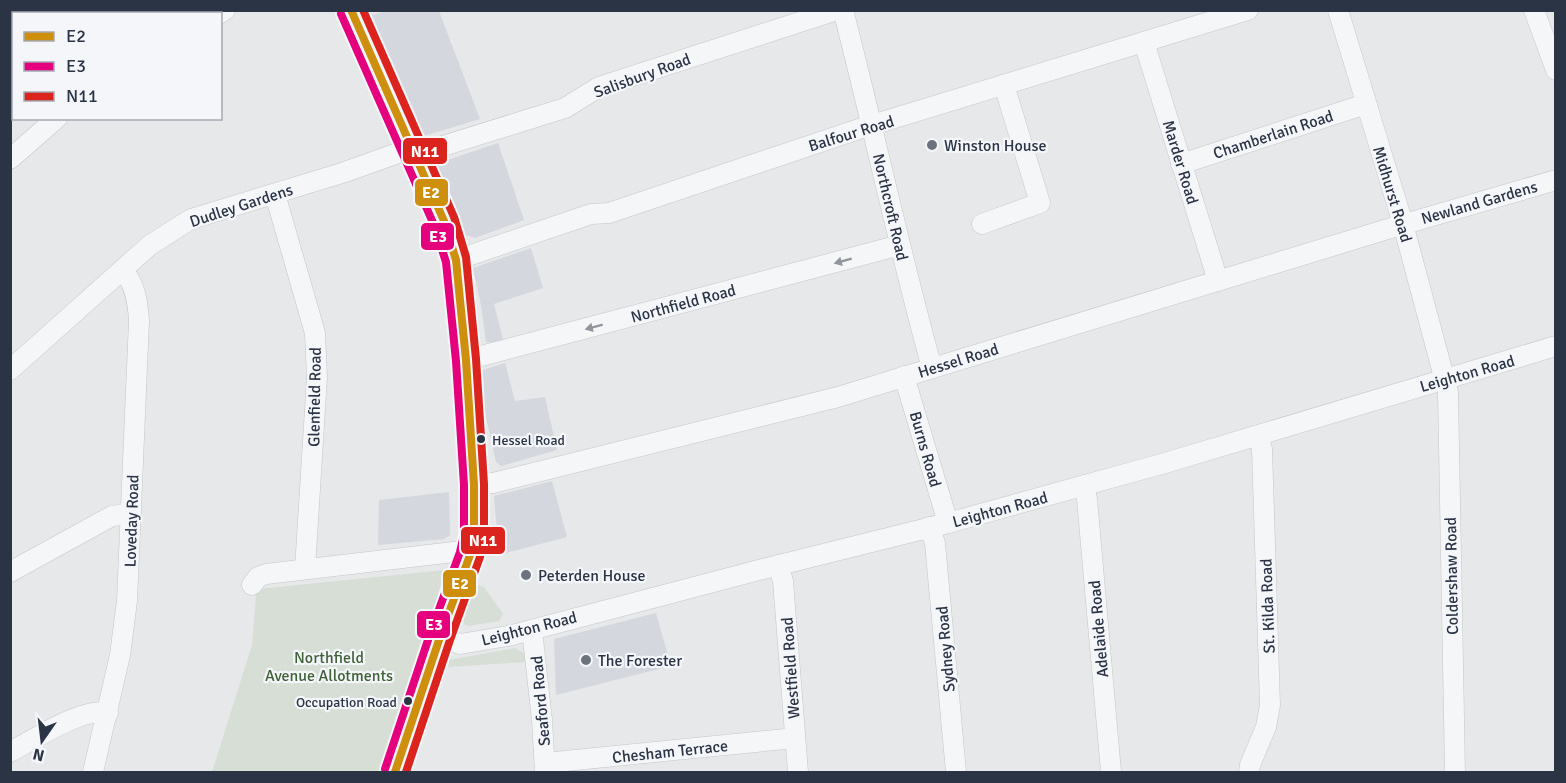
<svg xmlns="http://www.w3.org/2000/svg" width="1566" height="783" viewBox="0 0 1566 783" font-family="Signika,sans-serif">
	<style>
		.built { fill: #d4d7dd }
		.green { fill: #d6ded6 }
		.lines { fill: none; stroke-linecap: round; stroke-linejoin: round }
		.minor-casing { stroke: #c4c6c8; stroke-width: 21 }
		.major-casing { stroke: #c2c5c8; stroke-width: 26 }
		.minor { stroke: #f5f6f7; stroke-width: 20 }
		.major { stroke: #f8f8f8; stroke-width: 24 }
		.bus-1-casing { stroke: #f4f6f9; stroke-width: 12 }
		.bus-2-casing { stroke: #f4f6f9; stroke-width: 12 }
		.bus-3-casing { stroke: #f4f6f9; stroke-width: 12 }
		.bus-1 { stroke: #ce8f0e; stroke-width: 8 }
		.bus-2 { stroke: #e5007d; stroke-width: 8 }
		.bus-3 { stroke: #dc241f; stroke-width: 8 }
		.oneway { fill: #90959e }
		.poi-dot { fill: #6c737f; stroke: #f4f6f9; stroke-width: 2 }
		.bus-dot { fill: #2b3445; stroke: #f4f6f9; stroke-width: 2 }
		.labels { text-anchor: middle; stroke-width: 4.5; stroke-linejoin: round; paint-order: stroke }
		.bus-label { font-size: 14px; fill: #2b3445; stroke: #f4f6f9; text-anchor: start }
		.street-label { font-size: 16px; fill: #2b3445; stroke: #f4f6f9 }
		.poi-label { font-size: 16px; fill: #2b3445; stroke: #f4f6f9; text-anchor: start }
		.park-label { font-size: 16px; fill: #3f6138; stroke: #f4f6f9 }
		.line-badge { stroke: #f4f6f9; stroke-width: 2 }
		.badge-label { font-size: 16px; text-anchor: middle; font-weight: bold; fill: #fff }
	</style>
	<rect width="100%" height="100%" fill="#e6e8ea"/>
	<g class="built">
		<path d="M388 11H439L480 119 424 136 371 15Z"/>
		<path d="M498 143 524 220 475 238 466 235 436 164Z"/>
		<path d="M531 248 543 288 494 304 504 343 486 342 481 305 473 268Z"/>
		<path d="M505 363 515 401 545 397 557 450 501 466 496 462 484 408 483 370Z"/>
		<path d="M552 481 567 537 499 555 494 496Z"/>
		<path d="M449 492 450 535 444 539 378 545 379 500Z"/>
		<path d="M656 613 671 666 556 695 554 639Z"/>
	</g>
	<g class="green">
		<path d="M445 570 433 612 380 772H212L252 645 256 595 259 589Z"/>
		<path d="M478 585 484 587 503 614 499 621 468 626 464 624 463 619 473 589Z"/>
		<path d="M515 648 524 653 525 662 448 667 449 660Z"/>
	</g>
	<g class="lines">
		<defs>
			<g id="minor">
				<path d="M91 10 93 14"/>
				<path d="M843 10C874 129 899 250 932 368"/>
				<path d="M1338 10 1403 224 1448 392 1455 772"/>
				<path d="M1534 10 1556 70"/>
				<path d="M219 14 225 10"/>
				<path d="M1144 42 1218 281"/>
				<path d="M414 155 565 108 599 87 837 10"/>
				<path d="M10 159 57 118"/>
				<path d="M1181 164 1366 104"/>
				<path d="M275 194 315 333 317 377 305 569"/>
				<path d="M982 224 1040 203 1004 85"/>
				<path d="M456 260 591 214 609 213 859 129 1248 10"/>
				<path d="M466 360 900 245"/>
				<path d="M10 370 150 245 191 219 342 173 412 148"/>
				<path d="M904 376 948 523"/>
				<path d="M474 485 493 483 838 397 1391 228 1556 180"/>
				<path d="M1084 485 1087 499 1111 772"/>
				<path d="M929 527 935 543 956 772"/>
				<path d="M778 565 783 581 798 772"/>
				<path d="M10 572 112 516 131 513"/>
				<path d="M252 585 258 577 266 574 462 551 470 555"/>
				<path d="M532 630 542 720 545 772"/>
				<path d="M440 637 460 644 508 636 763 569 948 523 1165 463 1556 346"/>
				<path d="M10 752C35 739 82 707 108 713"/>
				<path d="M545 763 795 738"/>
				<path d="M93 772 120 655 127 601 139 321C138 302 135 284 123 270"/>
				<path d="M1249 772 1250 765 1266 727 1270 705 1262 449 1258 435"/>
			</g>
			<path id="major" d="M351 10 444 221 456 260 466 360 474 485V536L470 555 440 637 395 772"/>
		</defs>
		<use href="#minor" class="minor-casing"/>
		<use href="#major" class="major-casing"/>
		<use href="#minor" class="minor"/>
		<use href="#major" class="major"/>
		<defs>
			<path id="bus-1" d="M351 10 444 221 456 260 466 360 474 485V536L470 555 440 637 395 772"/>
			<path id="bus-2" d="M341 14 434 225 446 262 456 361 464 485V535L460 552 430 634 385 769"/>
			<path id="bus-3" d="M363 10 454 217 466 257 476 359 484 484V537L480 557 450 640 406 772"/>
		</defs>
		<use href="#bus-1" class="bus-1-casing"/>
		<use href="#bus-2" class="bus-2-casing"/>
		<use href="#bus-3" class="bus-3-casing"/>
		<use href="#bus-1" class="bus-1"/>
		<use href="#bus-2" class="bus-2"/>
		<use href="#bus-3" class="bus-3"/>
	</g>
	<defs><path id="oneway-solid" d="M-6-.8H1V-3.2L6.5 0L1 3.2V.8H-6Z" transform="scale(1.5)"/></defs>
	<g class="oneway">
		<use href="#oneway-solid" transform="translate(843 261) rotate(165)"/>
		<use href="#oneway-solid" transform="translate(594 327) rotate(165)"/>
	</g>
	<g class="poi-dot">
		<circle cx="932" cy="145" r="6"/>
		<circle cx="526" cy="575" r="6"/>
		<circle cx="586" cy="660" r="6"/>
	</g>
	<g class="bus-dot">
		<circle cx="481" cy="439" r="5"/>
		<circle cx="408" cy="701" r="5"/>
	</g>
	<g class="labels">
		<g class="bus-label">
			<text x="492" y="445">Hessel Road</text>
			<text x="397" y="707" text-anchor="end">Occupation Road</text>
		</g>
		<g class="street-label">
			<text transform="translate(642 75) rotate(-20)" y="6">Salisbury Road</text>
			<text transform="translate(851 133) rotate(-17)" y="6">Balfour Road</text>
			<text transform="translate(1273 134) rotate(-18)" y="6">Chamberlain Road</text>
			<text transform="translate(1181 162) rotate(73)" y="6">Marder Road</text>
			<text transform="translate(1393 194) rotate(73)" y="6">Midhurst Road</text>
			<text transform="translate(1479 202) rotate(-16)" y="6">Newland Gardens</text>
			<text transform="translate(241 205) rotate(-18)" y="6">Dudley Gardens</text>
			<text transform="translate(891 207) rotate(77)" y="6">Northcroft Road</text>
			<text transform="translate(683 303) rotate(-15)" y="6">Northfield Road</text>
			<text transform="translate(958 360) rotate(-17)" y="6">Hessel Road</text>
			<text transform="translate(1467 373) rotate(-16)" y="6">Leighton Road</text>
			<text transform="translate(314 397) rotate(-89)" y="6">Glenfield Road</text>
			<text transform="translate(926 449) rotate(74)" y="6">Burns Road</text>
			<text transform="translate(1000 509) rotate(-15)" y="6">Leighton Road</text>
			<text transform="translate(131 521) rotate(-88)" y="6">Loveday Road</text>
			<text transform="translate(1451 576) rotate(-91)" y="6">Coldershaw Road</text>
			<text transform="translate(1267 606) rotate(-92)" y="6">St. Kilda Road</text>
			<text transform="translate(529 628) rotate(-14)" y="6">Leighton Road</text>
			<text transform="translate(1098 629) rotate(-95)" y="6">Adelaide Road</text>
			<text transform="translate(945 649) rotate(-95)" y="6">Sydney Road</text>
			<text transform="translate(790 668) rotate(-94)" y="6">Westfield Road</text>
			<text transform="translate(540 701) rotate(-95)" y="6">Seaford Road</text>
			<text transform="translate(670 751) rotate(-6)" y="6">Chesham Terrace</text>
		</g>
		<g class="poi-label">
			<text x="944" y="151">Winston House</text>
			<text x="538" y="581">Peterden House</text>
			<text x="598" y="666">The Forester</text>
		</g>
		<g class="park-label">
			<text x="329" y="663">Northfield<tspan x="329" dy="18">Avenue Allotments</tspan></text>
		</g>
	</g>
	<g class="line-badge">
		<rect x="402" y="137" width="46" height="28" rx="6" fill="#dc241f"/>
		<rect x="414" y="178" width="35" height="29" rx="6" fill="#ce8f0e"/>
		<rect x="420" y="222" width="35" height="29" rx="6" fill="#e5007d"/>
		<rect x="460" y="526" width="46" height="29" rx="6" fill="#dc241f"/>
		<rect x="442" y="569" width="35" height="29" rx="6" fill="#ce8f0e"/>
		<rect x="416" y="610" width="35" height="29" rx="6" fill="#e5007d"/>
	</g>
	<g class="badge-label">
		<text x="425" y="157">N11</text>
		<text x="431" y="198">E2</text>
		<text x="438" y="242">E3</text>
		<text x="483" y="546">N11</text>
		<text x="460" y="589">E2</text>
		<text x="434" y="630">E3</text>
	</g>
	<rect width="1566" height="783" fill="none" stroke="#2b3445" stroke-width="24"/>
	<rect x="12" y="12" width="210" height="108" fill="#f4f6f9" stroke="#a4a8b1" stroke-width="1.5"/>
	<rect x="24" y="32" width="30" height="9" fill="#ce8f0e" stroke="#a4a8b1" stroke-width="1.5"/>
	<text x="66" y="42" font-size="18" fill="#2b3445">E2</text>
	<rect x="24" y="62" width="30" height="9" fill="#e5007d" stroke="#a4a8b1" stroke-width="1.5"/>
	<text x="66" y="72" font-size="18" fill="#2b3445">E3</text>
	<rect x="24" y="92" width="30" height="9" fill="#dc241f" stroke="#a4a8b1" stroke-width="1.5"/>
	<text x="66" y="102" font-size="18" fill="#2b3445">N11</text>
	<g transform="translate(42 741) rotate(194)" stroke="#f4f6f9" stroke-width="4.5" paint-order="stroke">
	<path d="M0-4.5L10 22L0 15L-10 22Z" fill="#2b3445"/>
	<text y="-9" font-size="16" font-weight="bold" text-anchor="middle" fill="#2b3445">N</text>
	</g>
</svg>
